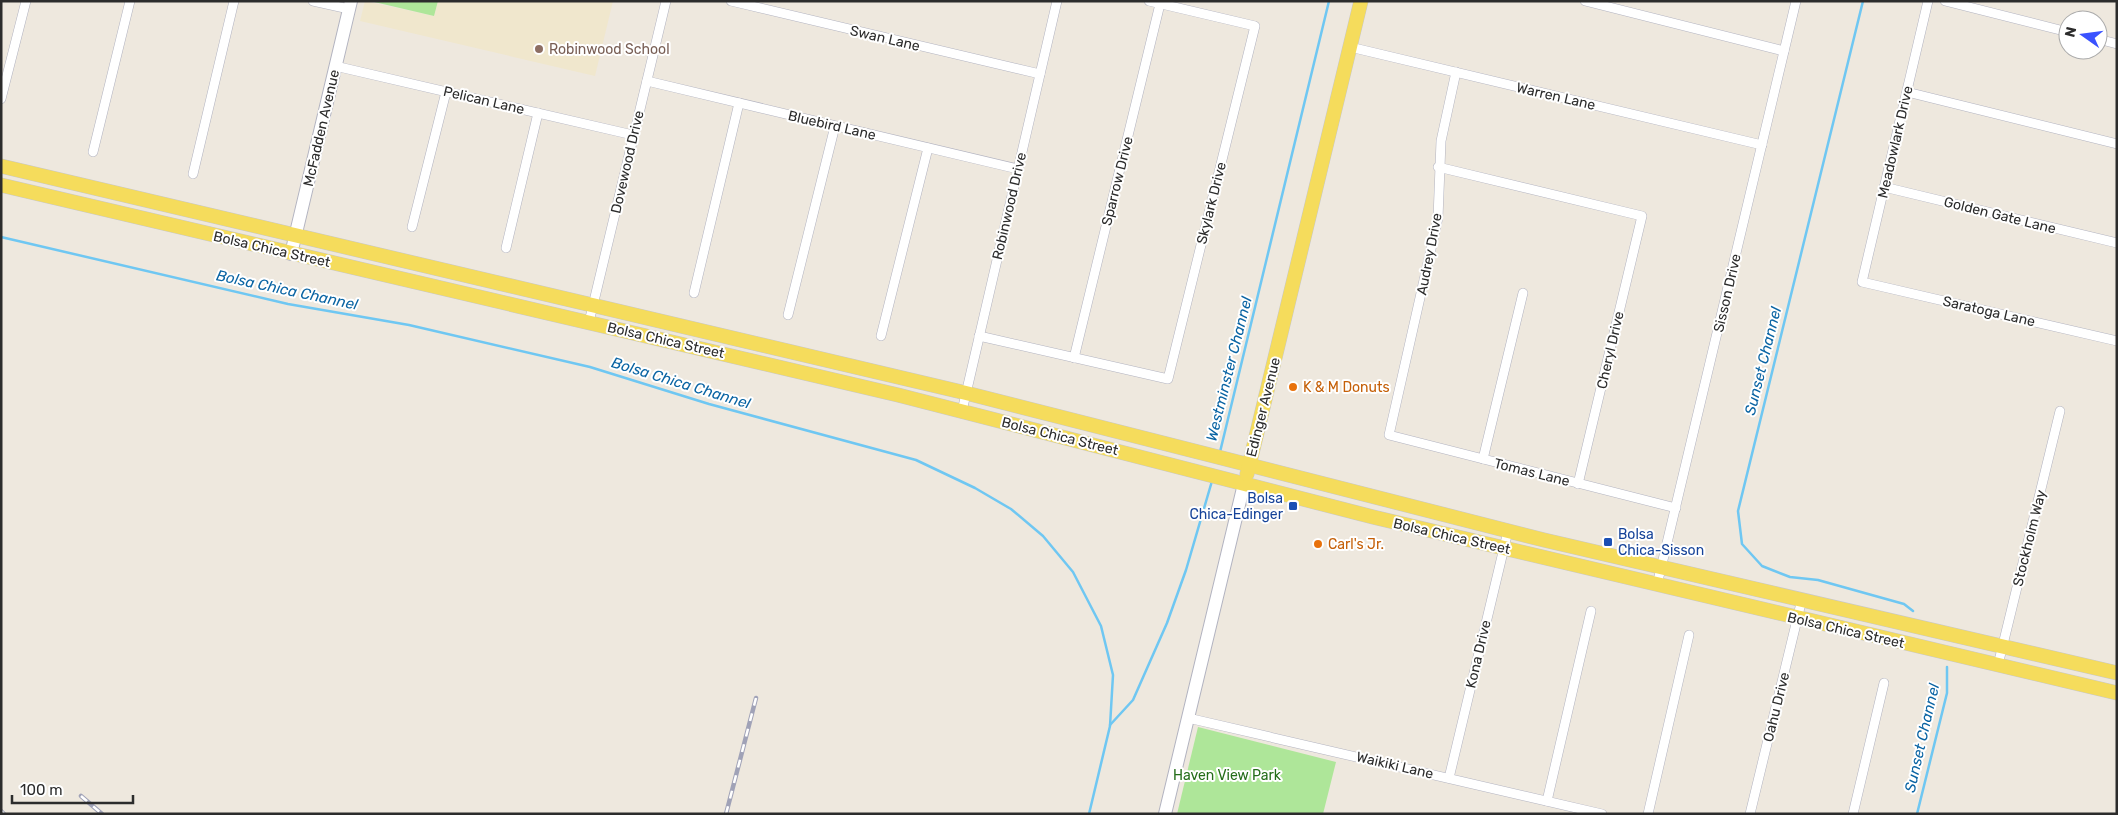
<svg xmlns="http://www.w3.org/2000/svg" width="2118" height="815" viewBox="0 0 2118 815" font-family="Rubik,sans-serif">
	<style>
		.education { fill: #f0e7cd }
		.green { fill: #aee699 }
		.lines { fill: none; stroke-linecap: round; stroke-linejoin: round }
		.stream { stroke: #6fc7f2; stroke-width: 2.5 }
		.street-casing { stroke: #b2b3c0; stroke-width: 10 }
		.secondary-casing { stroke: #b2b3c0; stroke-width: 14 }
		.primary-casing { stroke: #c8c8c8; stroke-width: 15 }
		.street { stroke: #fff; stroke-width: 9 }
		.secondary { stroke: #fff; stroke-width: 12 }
		.primary { stroke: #f5dc5c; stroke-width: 14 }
		.rail-casing { stroke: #a0a2b7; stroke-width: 4.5 }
		.rail { stroke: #fff; stroke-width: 2.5; stroke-dasharray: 8; stroke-linecap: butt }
		.education-dot { fill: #8d6e63; stroke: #fff; stroke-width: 2 }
		.food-dot { fill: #e8710a; stroke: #fff; stroke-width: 2 }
		.transit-dot { fill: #1a4fb4; stroke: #fff; stroke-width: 2 }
		.labels { text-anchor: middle; stroke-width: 4; stroke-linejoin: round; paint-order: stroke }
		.street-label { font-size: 14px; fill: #2c2c2c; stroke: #fff }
		.education-label { font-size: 14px; fill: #785e54; stroke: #fff; text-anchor: start }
		.food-label { font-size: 14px; fill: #c56008; stroke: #fff; text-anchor: start }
		.transit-label { font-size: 14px; fill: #164399; stroke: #fff; text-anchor: end }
		.park-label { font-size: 14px; fill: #246d19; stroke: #fff }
		.water-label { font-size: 15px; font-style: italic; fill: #0a64a3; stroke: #fff }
	</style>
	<rect width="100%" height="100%" fill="#eee8de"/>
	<path class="education" d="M365 1 434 16 438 1H613L595 76 360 21Z"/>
	<g class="green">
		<path d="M370 1H438L434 16Z"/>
		<path d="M1198 727 1336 762 1323 814H1177Z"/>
	</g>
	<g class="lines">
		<g class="stream">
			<path d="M1863 1 1738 511 1742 544 1762 566 1790 577 1818 580 1904 604 1913 611"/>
			<path d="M1 237 288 304 409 325 590 367 709 404 916 460 975 488 1011 509 1043 536 1073 572 1101 626 1113 675 1110 726 1089 814"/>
			<path d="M1220 452 1329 1"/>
			<path d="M1110 725 1133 700 1167 623 1186 570 1212 481"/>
			<path d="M1917 814 1947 693V667"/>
		</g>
		<defs>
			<g id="street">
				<path d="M313 1 349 9"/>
				<path d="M731 1 1040 74"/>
				<path d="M1585 1 1784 51"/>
				<path d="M1928 1 1862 282 2117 341"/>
				<path d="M1945 1 2068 32"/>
				<path d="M2098 39 2117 44"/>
				<path d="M1350 47 1762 145"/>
				<path d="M335 66 633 135"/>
				<path d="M1456 72 1441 141 1438 218 1389 435 1676 508"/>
				<path d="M647 81 1018 169"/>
				<path d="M1907 92 2117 144"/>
				<path d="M1 99 26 1"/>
				<path d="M93 152 130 1"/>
				<path d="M1438 167 1642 216 1578 484"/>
				<path d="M193 174 234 1"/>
				<path d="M1884 187 2117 243"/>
				<path d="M412 227 446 92"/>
				<path d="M506 248 538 113"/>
				<path d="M694 293 739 103"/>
				<path d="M788 315 835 126"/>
				<path d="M589 322 666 1"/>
				<path d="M881 336 928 148"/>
				<path d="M979 336 1168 379 1255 26 1149 1"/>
				<path d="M1074 358 1160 4"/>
				<path d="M962 411 1057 1"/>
				<path d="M1483 459 1523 293"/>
				<path d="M1657 585 1796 1"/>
				<path d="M1998 665 2060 411"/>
				<path d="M1188 718 1602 814"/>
				<path d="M1449 778 1508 531"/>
				<path d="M1547 801 1591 611"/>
				<path d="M1648 814 1689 635"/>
				<path d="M1750 814 1802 599"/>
				<path d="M1853 814 1884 683"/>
			</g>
			<g id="secondary">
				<path d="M291 254 351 1"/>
				<path d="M1165 814 1244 484"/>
			</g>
			<g id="primary">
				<path d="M1 166 966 393 1544 540 2117 673"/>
				<path d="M1 185 898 395 1373 517 2117 693"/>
				<path d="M1247 474 1361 1"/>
			</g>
		</defs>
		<use href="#street" class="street-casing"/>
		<use href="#secondary" class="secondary-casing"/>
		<use href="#primary" class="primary-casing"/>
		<use href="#street" class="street"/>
		<use href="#secondary" class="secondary"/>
		<use href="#primary" class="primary"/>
		<defs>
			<g id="rail">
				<path d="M81 796 102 814"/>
				<path d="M1 811 4 814"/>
				<path d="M726 814 756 698"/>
			</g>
		</defs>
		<use href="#rail" class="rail-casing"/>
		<use href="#rail" class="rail"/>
	</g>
	<circle class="education-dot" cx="539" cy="49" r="5"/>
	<g class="food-dot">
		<circle cx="1293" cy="387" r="5"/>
		<circle cx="1318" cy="544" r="5"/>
	</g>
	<g class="transit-dot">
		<rect x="1288" y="501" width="10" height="10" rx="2.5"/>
		<rect x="1603" y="537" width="10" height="10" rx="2.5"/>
	</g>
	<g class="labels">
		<g class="street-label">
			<text transform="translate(885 38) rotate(13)" y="5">Swan Lane</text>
			<text transform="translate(1556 96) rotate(13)" y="5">Warren Lane</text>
			<text transform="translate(484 100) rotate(13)" y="5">Pelican Lane</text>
			<text transform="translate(832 125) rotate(13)" y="5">Bluebird Lane</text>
			<text transform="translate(321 128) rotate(-77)" y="5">McFadden Avenue</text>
			<text transform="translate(1895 142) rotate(-77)" y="5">Meadowlark Drive</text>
			<text transform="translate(627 162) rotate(-77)" y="5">Dovewood Drive</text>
			<text transform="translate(1117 181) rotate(-76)" y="5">Sparrow Drive</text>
			<text transform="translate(1211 203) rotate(-76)" y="5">Skylark Drive</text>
			<text transform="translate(1009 206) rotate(-77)" y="5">Robinwood Drive</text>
			<text transform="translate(2000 215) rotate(14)" y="5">Golden Gate Lane</text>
			<text transform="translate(272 249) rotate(13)" y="5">Bolsa Chica Street</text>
			<text transform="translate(1429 254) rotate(-79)" y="5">Audrey Drive</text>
			<text transform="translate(1727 293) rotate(-77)" y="5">Sisson Drive</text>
			<text transform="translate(1989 311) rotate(13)" y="5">Saratoga Lane</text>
			<text transform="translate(666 340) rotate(13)" y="5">Bolsa Chica Street</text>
			<text transform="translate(1610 350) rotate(-77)" y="5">Cheryl Drive</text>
			<text transform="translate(1263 407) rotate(-76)" y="5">Edinger Avenue</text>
			<text transform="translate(1060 436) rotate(14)" y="5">Bolsa Chica Street</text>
			<text transform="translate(1532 472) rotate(14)" y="5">Tomas Lane</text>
			<text transform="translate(1452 536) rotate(13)" y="5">Bolsa Chica Street</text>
			<text transform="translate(2029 538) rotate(-76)" y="5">Stockholm Way</text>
			<text transform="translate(1846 630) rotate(13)" y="5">Bolsa Chica Street</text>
			<text transform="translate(1478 654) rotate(-77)" y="5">Kona Drive</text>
			<text transform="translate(1776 707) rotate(-76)" y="5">Oahu Drive</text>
			<text transform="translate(1395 765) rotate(13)" y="5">Waikiki Lane</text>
		</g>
		<g class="education-label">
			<text x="549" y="54">Robinwood School</text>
		</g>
		<g class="food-label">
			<text x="1303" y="392">K &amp; M Donuts</text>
			<text x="1328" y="549">Carl's Jr.</text>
		</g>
		<g class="transit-label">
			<text x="1283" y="503">Bolsa<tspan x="1283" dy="16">Chica-Edinger</tspan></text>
			<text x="1618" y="539" text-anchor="start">Bolsa<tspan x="1618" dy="16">Chica-Sisson</tspan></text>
		</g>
		<g class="park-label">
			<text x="1227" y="780">Haven View Park</text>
		</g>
		<g class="water-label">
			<text transform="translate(287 290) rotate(12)" y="5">Bolsa Chica Channel</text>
			<text transform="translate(1763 361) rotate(-76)" y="5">Sunset Channel</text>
			<text transform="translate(1229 369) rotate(-76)" y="5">Westminster Channel</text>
			<text transform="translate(681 383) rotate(17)" y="5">Bolsa Chica Channel</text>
			<text transform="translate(1922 738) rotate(-77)" y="5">Sunset Channel</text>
		</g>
	</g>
	<rect width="2118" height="815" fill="none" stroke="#2c2c2c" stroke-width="5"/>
	<g transform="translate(2083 35) rotate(284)"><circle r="24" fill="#ffffff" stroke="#ababab"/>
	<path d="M0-4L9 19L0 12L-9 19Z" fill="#3a52ff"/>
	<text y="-8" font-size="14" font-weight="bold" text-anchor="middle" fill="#2c2c2c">N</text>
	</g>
	<path d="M12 795v8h121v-8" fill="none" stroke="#2c2c2c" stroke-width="2.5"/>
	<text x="20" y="795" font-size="15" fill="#2c2c2c" stroke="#ffffff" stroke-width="4" paint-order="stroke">100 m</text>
</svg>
